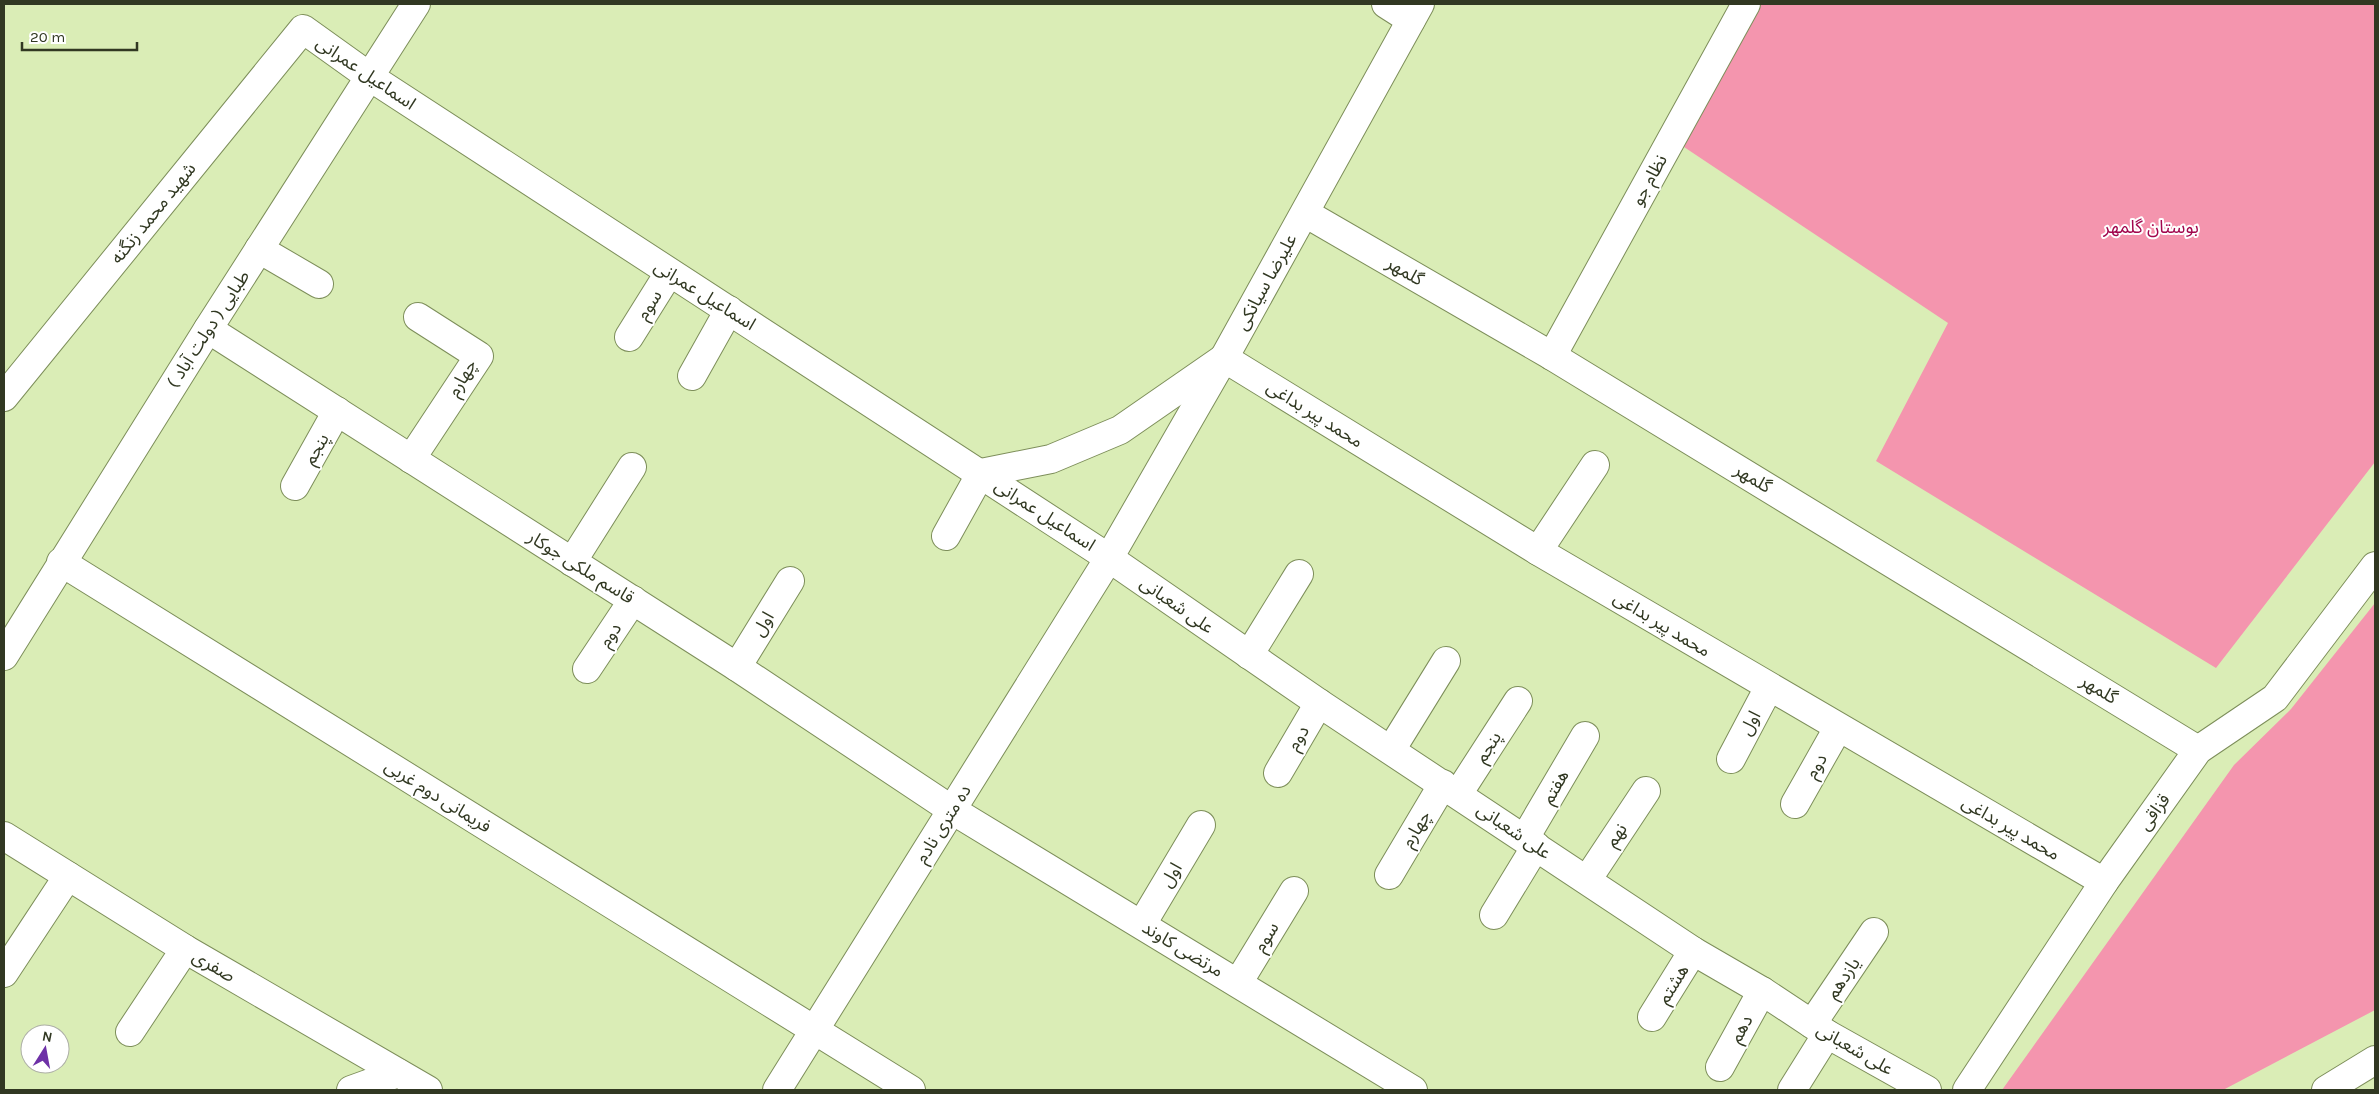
<svg xmlns="http://www.w3.org/2000/svg" width="2379" height="1094" viewBox="0 0 2379 1094" font-family="Karla,'Noto Sans Arabic',sans-serif">
	<style>
		.green { fill: #f495ae }
		.lines { fill: none; stroke-linecap: round; stroke-linejoin: round }
		.minor-casing { stroke: #7d8e5a; stroke-width: 30 }
		.major-casing { stroke: #7d8e5a; stroke-width: 30 }
		.highway-casing { stroke: #7d8e5a; stroke-width: 30 }
		.minor { stroke: #fff; stroke-width: 28 }
		.major { stroke: #fff; stroke-width: 28 }
		.highway { stroke: #fff; stroke-width: 28 }
		.labels { text-anchor: middle; stroke-width: 4; stroke-linejoin: round; paint-order: stroke }
		.street-label { font-size: 18px; fill: #313822; stroke: #fff }
		.park-label { font-size: 18px; fill: #a1064d; stroke: #fff }
	</style>
	<rect width="100%" height="100%" fill="#daedb6"/>
	<g class="green">
		<path d="M1743 4H2375V462L2216 668 1876 461 1948 323 1672 139Z"/>
		<path d="M2375 603V1010L2223 1090H2002L2234 765 2291 709Z"/>
	</g>
	<g class="lines">
		<defs>
			<g id="minor">
				<path d="M1386 4 1411 20"/>
				<path d="M1305 213 1552 356 2198 750"/>
				<path d="M259 249 319 284"/>
				<path d="M208 329 737 667 952 810 1413 1090"/>
				<path d="M629 337 669 273"/>
				<path d="M1552 356 1746 4"/>
				<path d="M692 376 729 310"/>
				<path d="M4 397 303 29 370 77 1109 558 1319 703 1693 951 1762 991 1827 1034 1927 1090"/>
				<path d="M411 459 479 356 418 317"/>
				<path d="M295 486 337 411"/>
				<path d="M946 536 981 473 1051 459 1120 430 1224 358 1538 551 2104 882"/>
				<path d="M1538 551 1595 465"/>
				<path d="M61 562 911 1090"/>
				<path d="M572 562 632 467"/>
				<path d="M1249 655 1299 574"/>
				<path d="M4 656 208 329 416 4"/>
				<path d="M737 667 790 581"/>
				<path d="M587 669 633 600"/>
				<path d="M1391 750 1446 661"/>
				<path d="M1731 759 1769 687"/>
				<path d="M1278 773 1319 703"/>
				<path d="M1458 794 1518 701"/>
				<path d="M1795 804 1838 728"/>
				<path d="M4 836 185 949 428 1090"/>
				<path d="M1525 838 1585 736"/>
				<path d="M1389 875 1443 784"/>
				<path d="M1587 880 1646 791"/>
				<path d="M1494 915 1536 846"/>
				<path d="M1142 924 1201 825"/>
				<path d="M4 973 68 876"/>
				<path d="M1238 983 1294 891"/>
				<path d="M1652 1017 1693 951"/>
				<path d="M1812 1024 1874 932"/>
				<path d="M130 1032 185 949"/>
				<path d="M1720 1067 1762 991"/>
				<path d="M351 1090 398 1073"/>
				<path d="M777 1090 1109 558 1224 358 1420 4"/>
				<path d="M1792 1090 1827 1034"/>
			</g>
			<path id="major" d="M1967 1090 2104 882 2198 750 2275 698 2375 566"/>
			<path id="highway" d="M2326 1090 2375 1060"/>
		</defs>
		<use href="#minor" class="minor-casing"/>
		<use href="#major" class="major-casing"/>
		<use href="#highway" class="highway-casing"/>
		<use href="#minor" class="minor"/>
		<use href="#major" class="major"/>
		<use href="#highway" class="highway"/>
	</g>
	<g class="labels">
		<g class="street-label">
			<text transform="translate(366 73) rotate(34)" y="6">اسماعیل عمرانی</text>
			<text transform="translate(1649 180) rotate(-61)" y="6">نظام جو</text>
			<text transform="translate(153 213) rotate(-51)" y="6">شهید محمد زنگنه</text>
			<text transform="translate(1405 271) rotate(30)" y="6">گلمهر</text>
			<text transform="translate(1266 282) rotate(-61)" y="6">علیرضا سیانکی</text>
			<text transform="translate(705 295) rotate(32)" y="6">اسماعیل عمرانی</text>
			<text transform="translate(649 305) rotate(-58)" y="6">سوم</text>
			<text transform="translate(208 329) rotate(-57)" y="6">طبایی ( دولت آباد )</text>
			<text transform="translate(462 378) rotate(-60)" y="6">چهارم</text>
			<text transform="translate(1315 414) rotate(32)" y="6">محمد پیر بداغی</text>
			<text transform="translate(316 449) rotate(-60)" y="6">پنجم</text>
			<text transform="translate(1753 478) rotate(31)" y="6">گلمهر</text>
			<text transform="translate(1045 515) rotate(33)" y="6">اسماعیل عمرانی</text>
			<text transform="translate(581 567) rotate(32)" y="6">قاسم ملکی جوکار</text>
			<text transform="translate(1177 605) rotate(35)" y="6">علی شعبانی</text>
			<text transform="translate(763 624) rotate(-59)" y="6">اول</text>
			<text transform="translate(1662 624) rotate(31)" y="6">محمد پیر بداغی</text>
			<text transform="translate(610 635) rotate(-56)" y="6">دوم</text>
			<text transform="translate(2099 689) rotate(31)" y="6">گلمهر</text>
			<text transform="translate(1750 723) rotate(-62)" y="6">اول</text>
			<text transform="translate(1298 738) rotate(-59)" y="6">دوم</text>
			<text transform="translate(1488 747) rotate(-58)" y="6">پنجم</text>
			<text transform="translate(1816 766) rotate(-60)" y="6">دوم</text>
			<text transform="translate(1555 787) rotate(-60)" y="6">هفتم</text>
			<text transform="translate(438 796) rotate(32)" y="6">فریمانی دوم غربی</text>
			<text transform="translate(2154 812) rotate(-54)" y="6">قزاقی</text>
			<text transform="translate(943 824) rotate(-58)" y="6">ده متری نادم</text>
			<text transform="translate(2011 828) rotate(30)" y="6">محمد پیر بداغی</text>
			<text transform="translate(1416 829) rotate(-59)" y="6">چهارم</text>
			<text transform="translate(1514 831) rotate(34)" y="6">علی شعبانی</text>
			<text transform="translate(1616 835) rotate(-56)" y="6">نهم</text>
			<text transform="translate(1171 875) rotate(-59)" y="6">اول</text>
			<text transform="translate(1266 937) rotate(-59)" y="6">سوم</text>
			<text transform="translate(1183 949) rotate(31)" y="6">مرتضی کاوند</text>
			<text transform="translate(214 966) rotate(30)" y="6">صفری</text>
			<text transform="translate(1843 978) rotate(-56)" y="6">یازدهم</text>
			<text transform="translate(1673 984) rotate(-58)" y="6">هشتم</text>
			<text transform="translate(1741 1029) rotate(-61)" y="6">دهم</text>
			<text transform="translate(1855 1049) rotate(30)" y="6">علی شعبانی</text>
		</g>
		<g class="park-label">
			<text x="2151" y="233">بوستان گلمهر</text>
		</g>
	</g>
	<rect width="2379" height="1094" fill="none" stroke="#313822" stroke-width="10"/>
	<g transform="translate(45 1049) rotate(11)"><circle r="24" fill="#ffffff" stroke="#adafa7"/>
	<path d="M0-4L9 19L0 12L-9 19Z" fill="#6e31a7"/>
	<text y="-8" font-size="14" font-weight="bold" text-anchor="middle" fill="#313822">N</text>
	</g>
	<path d="M22 42v8h115v-8" fill="none" stroke="#313822" stroke-width="2.5"/>
	<text x="30" y="42" font-size="15" fill="#313822" stroke="#ffffff" stroke-width="4" paint-order="stroke">20 m</text>
</svg>
